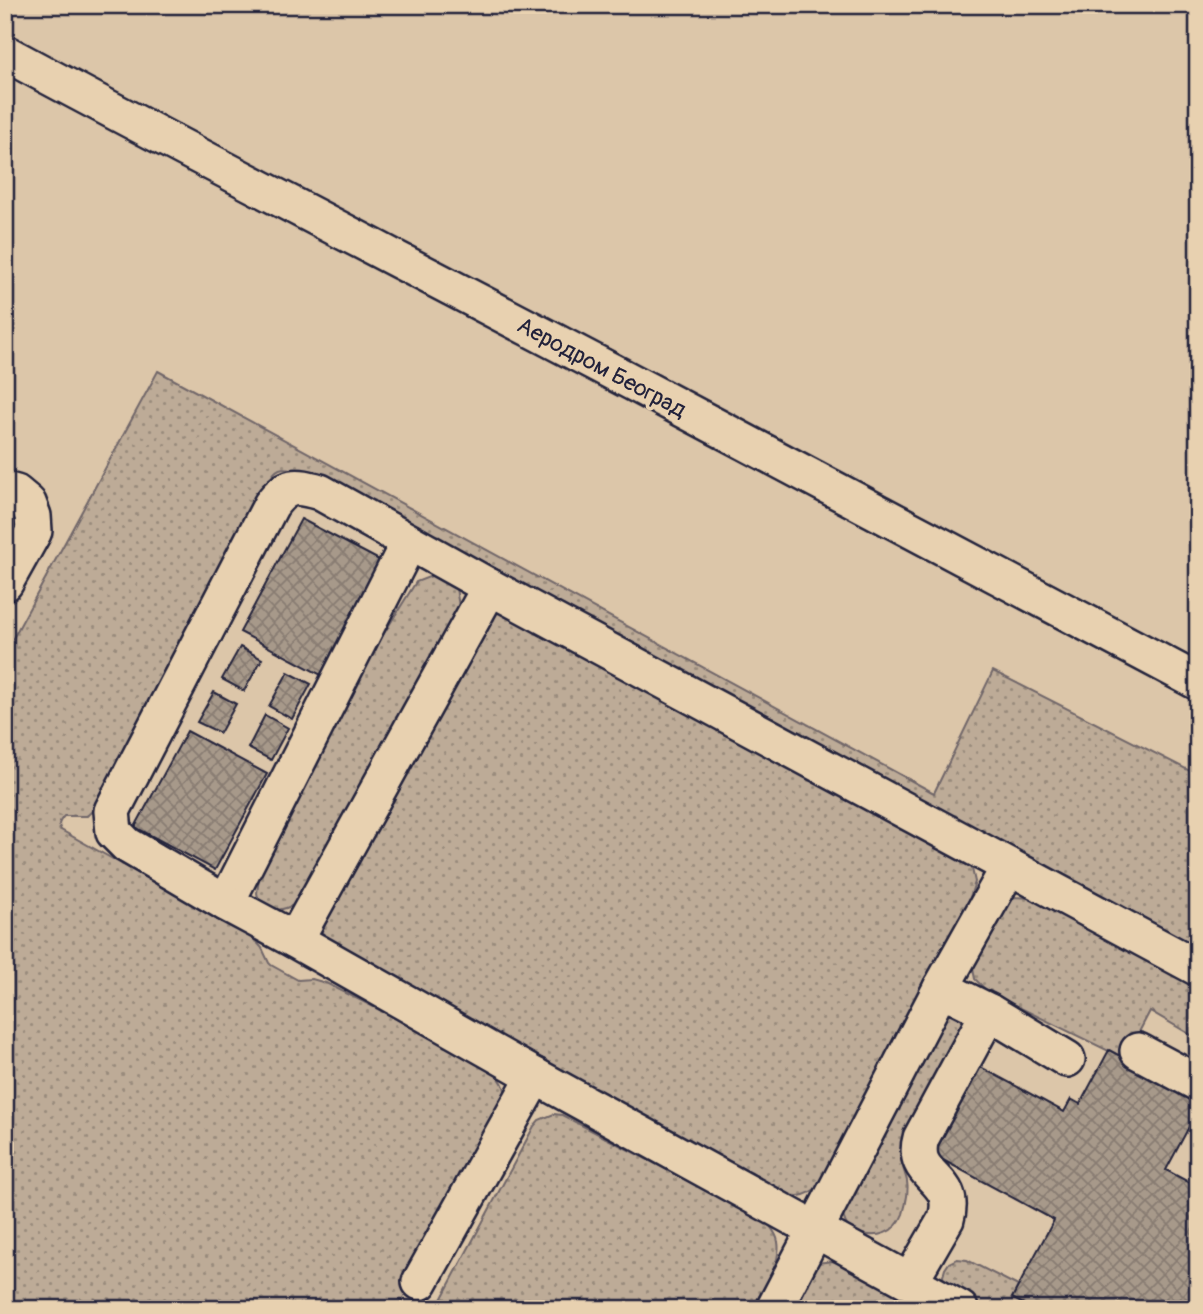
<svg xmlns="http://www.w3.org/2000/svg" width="1203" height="1314" viewBox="0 0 1203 1314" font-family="Pangolin,sans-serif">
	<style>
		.grass { fill: url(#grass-dots); stroke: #706669; stroke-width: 2 }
		.building { fill: url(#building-cross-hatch); stroke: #22223b; stroke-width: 2 }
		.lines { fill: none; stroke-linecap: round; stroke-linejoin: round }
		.minor-casing { stroke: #22223b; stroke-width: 40 }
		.minor { stroke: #e8d1b0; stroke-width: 35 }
		.labels { text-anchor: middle; stroke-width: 7; stroke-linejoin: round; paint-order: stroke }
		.street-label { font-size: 23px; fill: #22223b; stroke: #e8d1b0 }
	</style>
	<defs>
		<pattern id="grass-dots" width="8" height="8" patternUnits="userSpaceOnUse" patternTransform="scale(1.75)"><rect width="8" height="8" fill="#bdab97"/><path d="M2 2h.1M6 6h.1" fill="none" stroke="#998b7c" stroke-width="1.8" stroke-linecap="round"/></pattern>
		<pattern id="building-cross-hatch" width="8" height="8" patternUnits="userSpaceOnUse" patternTransform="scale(1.75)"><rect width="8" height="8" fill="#a7998a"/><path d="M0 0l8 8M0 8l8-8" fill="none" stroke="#887c72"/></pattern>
	</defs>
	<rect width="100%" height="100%" fill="#dcc6a9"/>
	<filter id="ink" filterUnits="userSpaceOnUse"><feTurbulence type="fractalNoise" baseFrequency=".0143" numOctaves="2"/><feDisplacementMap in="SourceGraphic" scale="14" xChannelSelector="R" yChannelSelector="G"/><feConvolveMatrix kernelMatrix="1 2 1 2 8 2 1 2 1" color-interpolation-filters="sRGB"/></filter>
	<g filter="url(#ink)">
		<g class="grass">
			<path d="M158 371 934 793 993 671 1198 775V958L297 471C286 467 278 466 272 476L93 810 87 816H64C60 821 57 824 61 830L252 937 262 948 269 963 271 965 298 980 312 979 326 983 487 1064C507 1085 509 1090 502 1119L397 1309H5V653Z"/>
			<path d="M434 575 456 588 459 606 448 630 298 903C279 912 278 912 259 902L257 893 259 878 356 683 383 635 416 582Z"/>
			<path d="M506 609 970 860 975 882 967 906 819 1186C803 1199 797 1197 779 1193L329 949 322 932 323 916 483 616Z"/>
			<path d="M1013 897 1033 898 1198 986V1039L1150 1011 1125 1059 988 992 975 979 972 964 1001 908Z"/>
			<path d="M956 1010 964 1016 965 1028 945 1063 901 1155C901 1165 905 1172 907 1181 909 1191 906 1204 903 1214 896 1233 877 1239 859 1233 854 1232 852 1231 849 1228 844 1223 843 1215 841 1208L943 1016Z"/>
			<path d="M554 1114 562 1115 767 1222C772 1229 777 1234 778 1242 782 1264 762 1290 752 1309H436L534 1126 539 1120Z"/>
			<path d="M957 1259 967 1260 1018 1286 1012 1298 1033 1309H983L948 1290 944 1283 943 1276 945 1269 949 1263Z"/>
			<path d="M833 1261 849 1264 927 1309H785L817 1263Z"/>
		</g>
		<g class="building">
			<path d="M301 519 383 562 321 675 240 632Z"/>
			<path d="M240 647 262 659 244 691 222 679Z"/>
			<path d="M288 672 311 684 292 719 269 706Z"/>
			<path d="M214 692 236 704 220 733 197 722Z"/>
			<path d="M265 715 288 728 271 760 248 748Z"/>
			<path d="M187 731 267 774 215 870 135 827Z"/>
			<path d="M1109 1050 1198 1098V1110L1166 1170 1198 1187V1309H1033L1012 1298 1054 1220 930 1153 977 1065 1064 1112 1071 1099 1080 1104Z"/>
		</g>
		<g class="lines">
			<defs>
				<g id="minor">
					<path d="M5 53C218 168 433 277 647 390 831 487 1014 585 1198 682"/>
					<path d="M5 490 16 493 28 503 33 516 34 531 5 583"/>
					<path d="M226 903 409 542"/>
					<path d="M295 940 490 587"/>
					<path d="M941 988 989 1012 1067 1059"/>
					<path d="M1138 1051 1198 1083"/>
					<path d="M910 1281 946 1219C959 1175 909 1180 921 1138L989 1012"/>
					<path d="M420 1282 535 1076"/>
					<path d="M774 1309 941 988 1009 867"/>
					<path d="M960 1309 535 1076 295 940 226 903 127 845 114 832 112 811 271 505C286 484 296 485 320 492L490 587 1198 968"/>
				</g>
			</defs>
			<use href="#minor" class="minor-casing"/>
			<use href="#minor" class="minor"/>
		</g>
	</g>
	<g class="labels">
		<g class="street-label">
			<text transform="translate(602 367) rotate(28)" y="8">Аеродром Београд</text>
		</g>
	</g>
	<rect width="1203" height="1314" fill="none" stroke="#e8d1b0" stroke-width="28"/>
	<rect x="14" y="14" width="1175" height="1286" fill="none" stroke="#22223b" stroke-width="2.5" filter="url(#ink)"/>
</svg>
